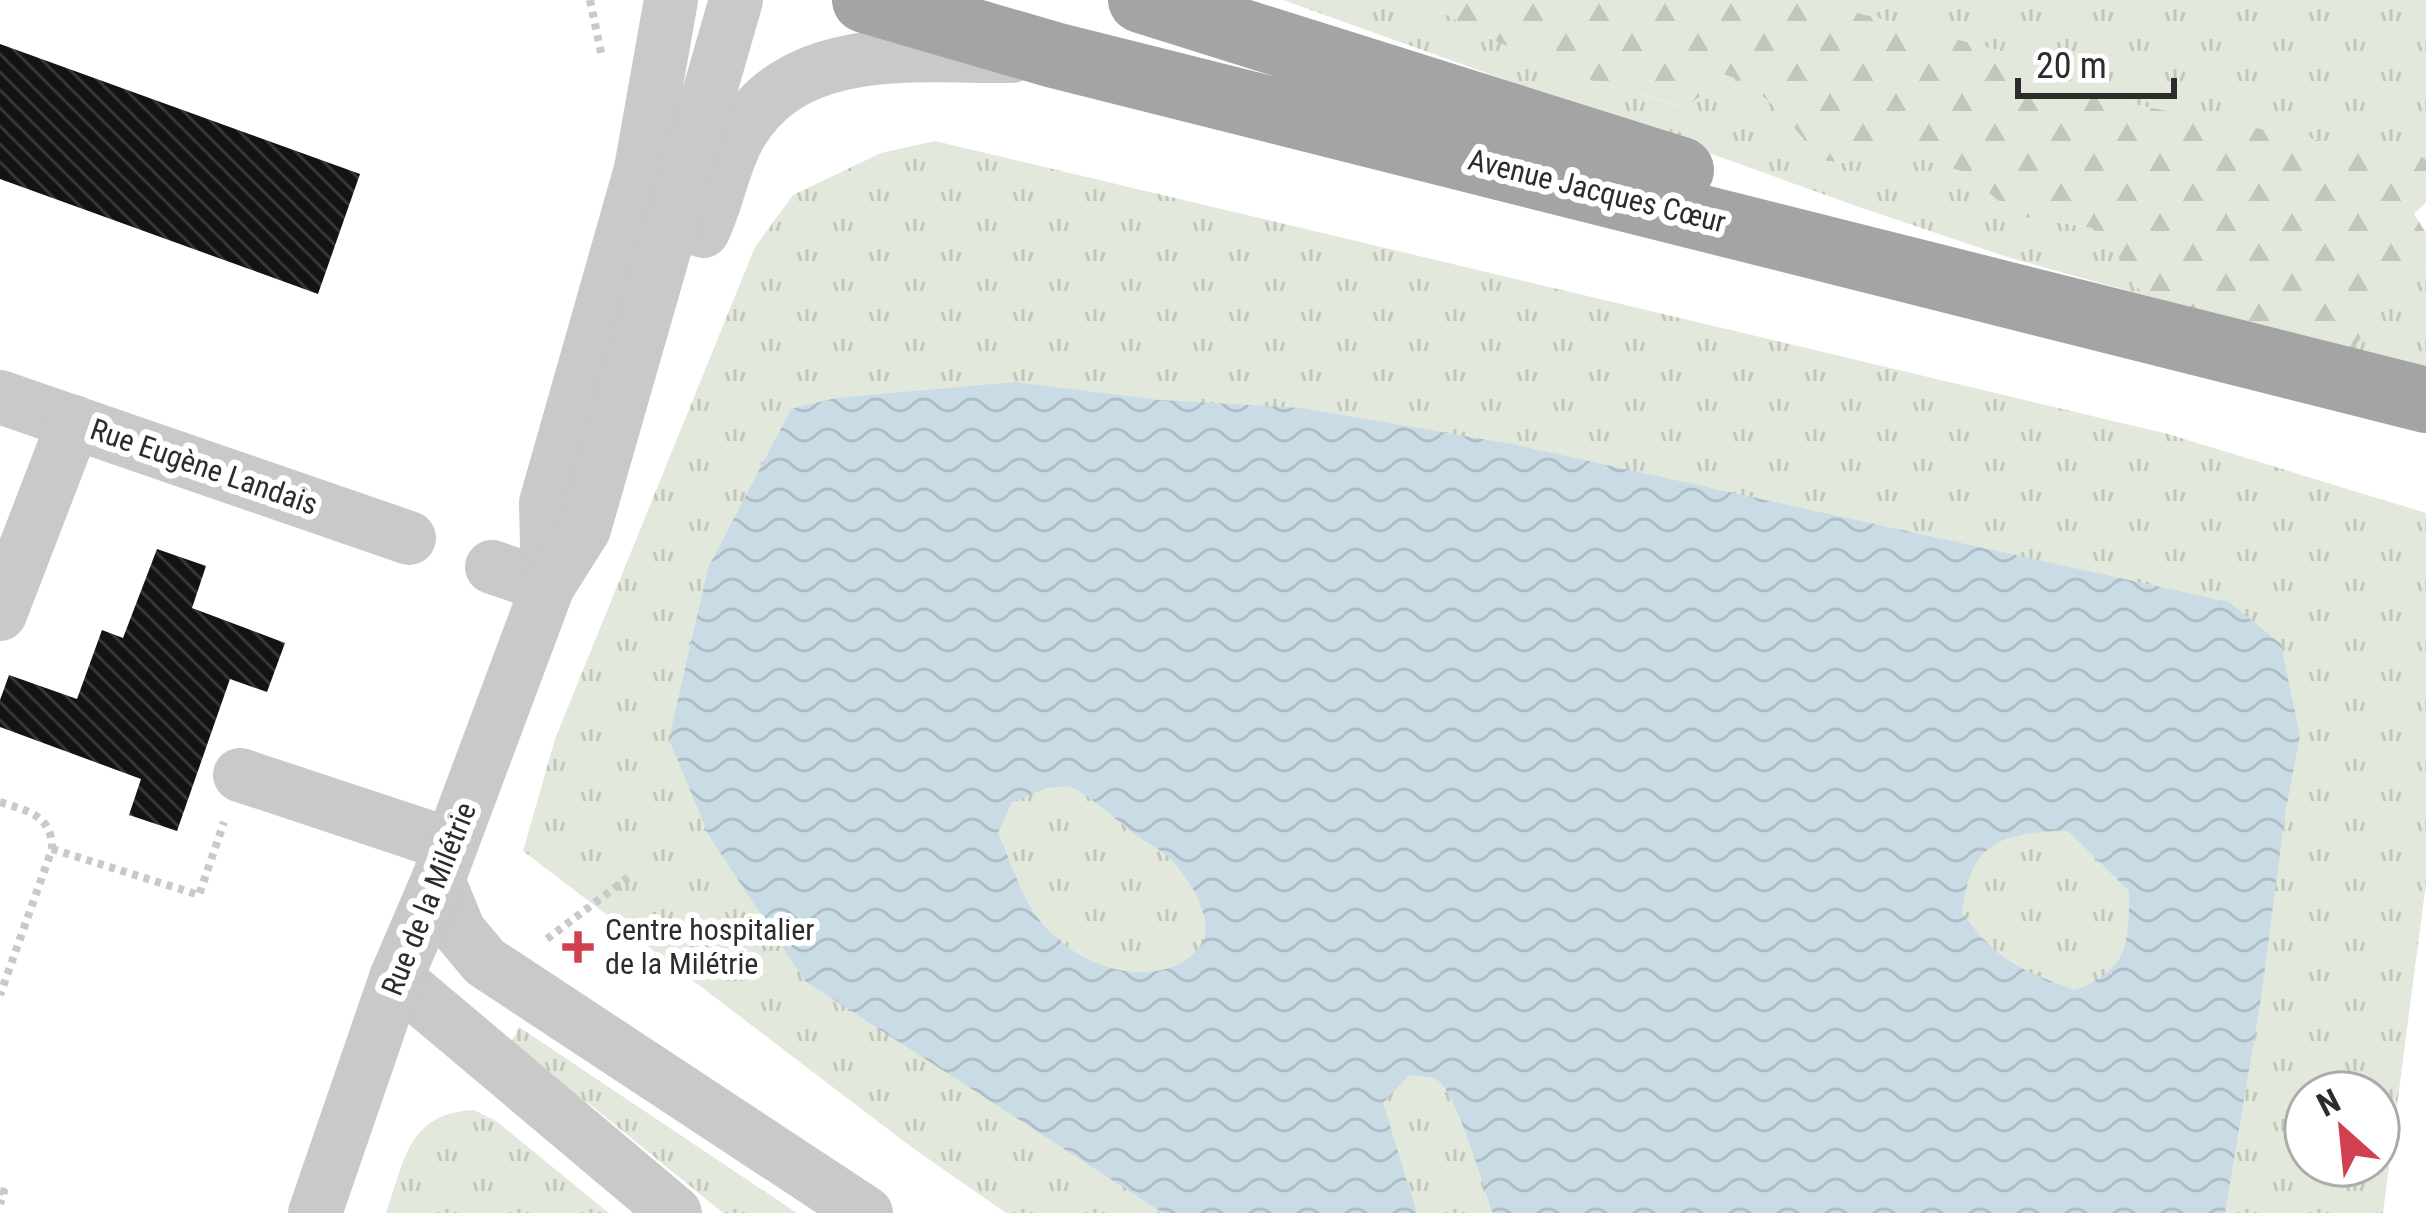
<svg xmlns="http://www.w3.org/2000/svg" width="2426" height="1213" viewBox="0 0 2426 1213" font-family="'Roboto Condensed',sans-serif">
	<style>
		.grass { fill: url(#grass-tufts); fill-rule: evenodd }
		.forest { fill: url(#forest-firs) }
		.water { fill: url(#water-waves); fill-rule: evenodd }
		.building { fill: url(#building-back-hatch) }
		.lines { fill: none; stroke-linecap: round; stroke-linejoin: round }
		.path { stroke: #c9c9c9; stroke-width: 8; stroke-dasharray: 6 6; stroke-linecap: butt }
		.minor { stroke: #c9c9c9; stroke-width: 54 }
		.major { stroke: #a4a4a4; stroke-width: 66 }
		.poi-dot { fill: #d1404f; stroke: #fff; stroke-width: 4.5 }
		.labels { text-anchor: middle; stroke-width: 12; stroke-linejoin: round; paint-order: stroke }
		.street-label { font-size: 30px; fill: #2c2c2c; stroke: #fff }
		.poi-label { font-size: 30px; fill: #2c2c2c; stroke: #fff; text-anchor: start }
	</style>
	<defs>
		<pattern id="grass-tufts" width="24" height="20" patternUnits="userSpaceOnUse" patternTransform="scale(3)"><rect width="24" height="20" fill="#e2e8db"/><path d="M3 7l-1-3M5 7V3M7 7l1-3M15 17l-1-3M17 17v-4M19 17l1-3" fill="none" stroke="#c2c7bc"/></pattern>
		<pattern id="forest-firs" width="22" height="20" patternUnits="userSpaceOnUse" patternTransform="scale(3)"><rect width="22" height="20" fill="#e2e8db"/><path d="M5 1l3.5 6h-7zM16 11l3.5 6h-7z" fill="#c2c7bc"/></pattern>
		<pattern id="water-waves" width="16" height="10" patternUnits="userSpaceOnUse" patternTransform="scale(3)"><rect width="16" height="10" fill="#c9dce6"/><path d="M0 5q4-4 8 0t8 0" fill="none" stroke="#adbdc5"/></pattern>
		<pattern id="building-back-hatch" width="6" height="6" patternUnits="userSpaceOnUse" patternTransform="scale(3)"><rect width="6" height="6" fill="#131313"/><path d="M-1 5l2 2M0 0l6 6M5-1l2 2" fill="none" stroke="#363636"/></pattern>
	</defs>
	<rect width="100%" height="100%" fill="#fff"/>
	<g class="grass">
		<path d="M1283 0H1419L1493 40 1584 78 1685 107 1708 70C1755 75 1793 124 1820 160L1844 163 1886 149 1961 171 2018 216 2092 228 2126 267 2143 295 2007 257 1859 207Z"/>
		<path d="M1810 0H2426V160L2413 150 2390 154 2137 105 2086 74Z"/>
		<path d="M935 141 2168 434 2426 513V883L2383 1213H1006L910 1146 523 851 555 739 755 247 793 195 881 153ZM2306 1093H2378V1165H2306Z"/>
		<path d="M2426 268V370L2352 351 2378 313Z"/>
		<path d="M519 1027 797 1213H723L593 1107 509 1048Z"/>
		<path d="M474 1110 496 1121 609 1213H386C405 1160 408 1113 474 1110Z"/>
	</g>
	<path class="forest" d="M1419 0H1810L2086 74 2137 105 2390 154 2413 150 2426 160V202L2414 214 2426 233V268L2378 313 2352 351 2143 295 2126 267 2092 228 2018 216 1961 171 1886 149 1844 163 1820 160C1793 125 1755 75 1708 71L1707 91 1686 107 1584 78 1493 40Z"/>
	<path class="water" d="M1015 382 1159 400 1302 408 1511 444 2229 602 2281 644 2300 736 2285 814 2261 998 2225 1213H1493C1483 1187 1457 1092 1437 1080 1430 1076 1418 1076 1409 1075L1383 1103 1417 1213H1163L805 981 709 836 669 739 708 568 791 409 836 398ZM1069 786C1092 797 1108 813 1128 829 1139 839 1154 845 1166 855 1184 870 1210 910 1205 935 1201 952 1182 965 1166 969 1111 983 1053 949 1027 901 1016 880 1008 855 998 833L1012 802 1047 788ZM2067 830 2129 891C2129 944 2129 970 2075 990 2022 971 1995 960 1962 912 1972 839 2000 835 2067 830Z"/>
	<g class="building">
		<path d="M0 44 360 174 318 294 0 179Z"/>
		<path d="M157 549 206 566 192 608 285 643 267 692 230 679 177 831 129 815 141 779 0 727V700L9 675 77 699 102 630 123 638Z"/>
	</g>
	<g class="lines">
		<g class="path">
			<path d="M590 0 602 57"/>
			<path d="M0 802C28 811 52 815 52 849L0 995"/>
			<path d="M52 849 199 895 224 822"/>
			<path d="M547 939 630 876"/>
			<path d="M0 1191 4 1192 0 1204"/>
		</g>
		<g class="minor">
			<path d="M703 231C718 200 723 163 740 134 795 39 918 57 1012 56"/>
			<path d="M0 397 409 538"/>
			<path d="M492 567 548 586"/>
			<path d="M548 586 546 503 641 169 671 0"/>
			<path d="M0 614 74 422"/>
			<path d="M240 775 451 845"/>
			<path d="M438 880 459 931 485 962 866 1213"/>
			<path d="M396 978 675 1213"/>
			<path d="M315 1213 396 978 438 880 548 586 584 529 736 0"/>
		</g>
		<g class="major">
			<path d="M865 0 1054 55 2426 400"/>
			<path d="M1141 0 1681 170"/>
		</g>
	</g>
	<path class="poi-dot" d="M572 929h12v12h12v12h-12v12h-12v-12h-12v-12h12z"/>
	<g class="labels">
		<g class="street-label">
			<text transform="translate(1597 191) rotate(14)" y="10">Avenue Jacques Cœur</text>
			<text transform="translate(204 467) rotate(19)" y="10">Rue Eugène Landais</text>
			<text transform="translate(429 899) rotate(-68)" y="10">Rue de la Milétrie</text>
		</g>
		<g class="poi-label">
			<text x="605" y="940">Centre hospitalier<tspan x="605" dy="34">de la Milétrie</tspan></text>
		</g>
	</g>
	<g transform="translate(2342 1129) rotate(333)"><circle r="57" fill="#ffffff" stroke="#ababab" stroke-width="3"/>
	<path d="M0-9L21 45L0 30L-21 45Z" fill="#d1404f"/>
	<text y="-18" font-size="33" font-weight="bold" text-anchor="middle" fill="#2c2c2c">N</text>
	</g>
	<path d="M2018 78v18h156v-18" fill="none" stroke="#2c2c2c" stroke-width="6"/>
	<text x="2036" y="78" font-size="36" fill="#2c2c2c" stroke="#ffffff" stroke-width="9" paint-order="stroke">20 m</text>
</svg>
